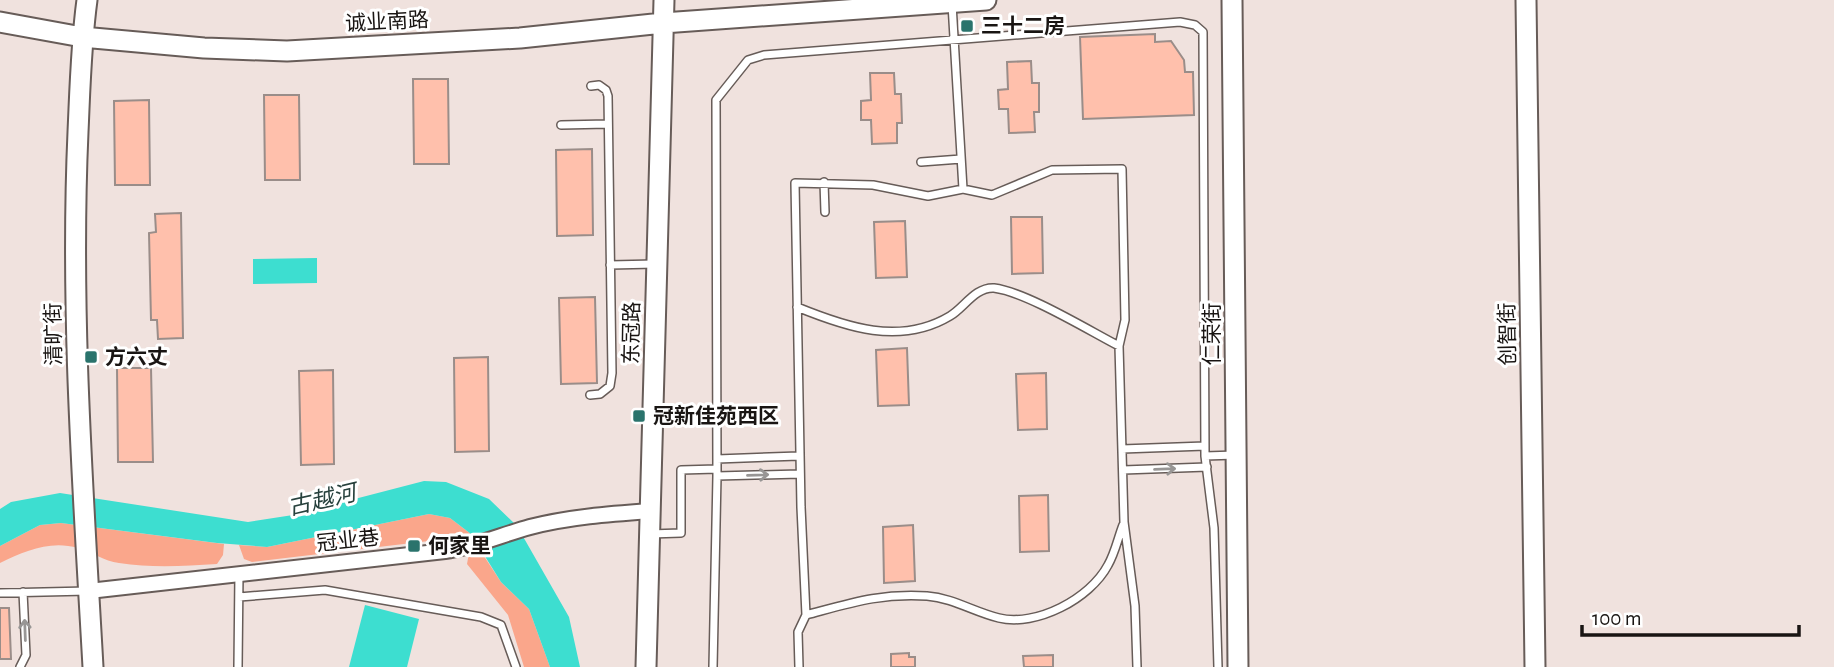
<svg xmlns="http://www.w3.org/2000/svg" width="1834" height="667" font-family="'Alegreya Sans','Noto Sans SC',sans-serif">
	<rect width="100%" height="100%" fill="#f0e2de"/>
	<path fill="#faa68b" d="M429,514l21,4 21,16 -42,7 -177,21 -8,-3 -5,-14 28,2z
		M61,523l163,21 -1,11 -6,9c-33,2 -65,4 -98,-1 -15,-2 -27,-11 -41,-15 -28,-8 -53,3 -78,15v-17l40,-21z
		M478,547l23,35 28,27 21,58h-26l-16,-52 -41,-51 2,-11z"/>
	<path fill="#3dded0" d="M317,258v25l-64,1v-25z
		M424,481l22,1 43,17 28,27 52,91 11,50h-30l-21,-58 -28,-27 -30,-48 -21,-16 -21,-4 -162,33 -50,-4 -156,-20 -21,2 -40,21v-37l11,-7 49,-9 188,29 45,-7z
		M365,605l54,14 -12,48h-58z"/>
	<path fill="#ffc0ac" stroke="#9a8d89" stroke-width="2" d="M1155,34v8l16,-1 13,19 1,12h8l1,43 -111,4 -3,-82z
		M1031,61l1,22h7v29h-5l1,20 -26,1 -1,-24h-9l-1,-19 10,-1 -1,-27z
		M870,73h24l1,21h6l1,29h-5v20l-25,1 -1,-24h-10v-19l10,-1z
		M413,79h35l1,85h-35z
		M264,95h35l1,85h-35z
		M149,100l1,85h-35l-1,-84z
		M592,149l1,86 -36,1 -1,-86z
		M181,213l2,125 -25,1 -1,-19h-6l-2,-87 7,-1 -1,-18z
		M1011,217h31l1,56 -31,1z
		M905,221l2,56 -31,1 -2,-56z
		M595,297l2,86 -36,1 -2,-86z
		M907,348l2,57 -31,1 -2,-56z
		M488,357l1,94 -34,1 -1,-94z
		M117,368h34l2,94h-35z
		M333,370l1,94 -33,1 -2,-94z
		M1046,373l1,56 -29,1 -2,-56z
		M1048,495l1,56 -29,1 -1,-56z
		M913,525l2,56 -31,2 -1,-56z
		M0,608h9l2,51h-11z
		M909,653v4h6v10h-24v-13z
		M1053,655v12h-29l-1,-11z"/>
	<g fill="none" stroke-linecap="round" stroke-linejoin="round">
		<defs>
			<path id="lane" d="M952,4l11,185
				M561,125l47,-1
				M921,162l40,-3
				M824,182l1,30
				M610,265l45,-1
				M797,307c49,20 103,39 153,9 14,-8 25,-29 44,-28 32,4 94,42 125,58
				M590,395l10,-1 10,-8 2,-13 -4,-277 -2,-6 -7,-5 -8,1
				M1122,449l83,-3
				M1205,456l31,-1
				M717,459l82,-3
				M1123,470l84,-3
				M717,476l83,-2
				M650,534l31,-1v-63l36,-1
				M0,593l88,-2
				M239,597l86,-7 156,27 20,8 15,42
				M806,615c45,-12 74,-22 121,-19 26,2 47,16 72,22 37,9 91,-19 109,-53 7,-12 10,-27 15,-40
				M20,667l6,-12 -3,-63
				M238,667l1,-94
				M713,667l4,-191 -1,-376 32,-40 16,-5 416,-33 15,3 8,7 2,424 9,72 4,139
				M799,667l-1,-35 8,-17 -5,-108 -6,-324 78,2 55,11 35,-7 29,6 60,-25 70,-1 3,151 -6,26 5,176 11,84 2,61"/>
			<path id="street" d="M89,591l356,-40c29,-4 56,-16 85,-24 39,-10 79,-13 120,-16"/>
			<path id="secondary" d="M87,0c-6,44 -7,88 -9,132 -8,179 5,357 15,535
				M1232,0l6,667
				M1526,0l9,667
				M0,22l82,15 122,11 83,3 233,-13 143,-15 323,-23
				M646,667l18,-667"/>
		</defs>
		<use href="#lane" stroke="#675c58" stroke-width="10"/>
		<use href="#street" stroke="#675c58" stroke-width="18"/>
		<use href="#secondary" stroke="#675c58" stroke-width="23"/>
		<use href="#lane" stroke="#fff" stroke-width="7"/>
		<use href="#street" stroke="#fff" stroke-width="14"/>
		<use href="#secondary" stroke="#fff" stroke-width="19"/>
	</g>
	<defs><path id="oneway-shaft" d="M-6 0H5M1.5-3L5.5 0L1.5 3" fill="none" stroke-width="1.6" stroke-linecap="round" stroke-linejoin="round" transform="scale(1.75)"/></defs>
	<g stroke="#989695">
		<use href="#oneway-shaft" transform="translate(1165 469) rotate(-2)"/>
		<use href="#oneway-shaft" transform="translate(758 475) rotate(-2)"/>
		<use href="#oneway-shaft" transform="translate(25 630) rotate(-92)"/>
	</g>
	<g fill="#2a736c" stroke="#fff" stroke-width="2.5">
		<rect x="960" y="19" width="14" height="14" rx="3.5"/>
		<rect x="84" y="350" width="14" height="14" rx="3.5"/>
		<rect x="632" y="409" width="14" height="14" rx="3.5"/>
		<rect x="407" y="539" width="14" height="14" rx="3.5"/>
	</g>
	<g text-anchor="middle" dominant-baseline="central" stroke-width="6" stroke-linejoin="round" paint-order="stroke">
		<g font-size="21" fill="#191513" stroke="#fff">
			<text transform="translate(387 22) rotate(-3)">诚业南路</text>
			<text transform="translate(632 333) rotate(-89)">东冠路</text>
			<text transform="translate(54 334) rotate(-91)">清旷街</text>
			<text transform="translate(1212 334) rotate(-90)">仁荣街</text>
			<text transform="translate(1508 334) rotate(-91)">创智街</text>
			<text transform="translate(348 541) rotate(-6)">冠业巷</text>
		</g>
		<g font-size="21" font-weight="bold" fill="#191513" stroke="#fff" text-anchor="start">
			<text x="981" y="26">三十二房</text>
			<text x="105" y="357">方六丈</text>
			<text x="653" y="416">冠新佳苑西区</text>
			<text x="428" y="546">何家里</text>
		</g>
		<g font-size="23" font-style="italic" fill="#27413d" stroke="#fff">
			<text transform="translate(322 501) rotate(-13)">古越河</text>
		</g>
	</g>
	<path d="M1582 625v10h217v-10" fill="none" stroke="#191513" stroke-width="3.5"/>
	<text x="1592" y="625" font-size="21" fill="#191513" stroke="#ffffff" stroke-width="5" paint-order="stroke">100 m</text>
</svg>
